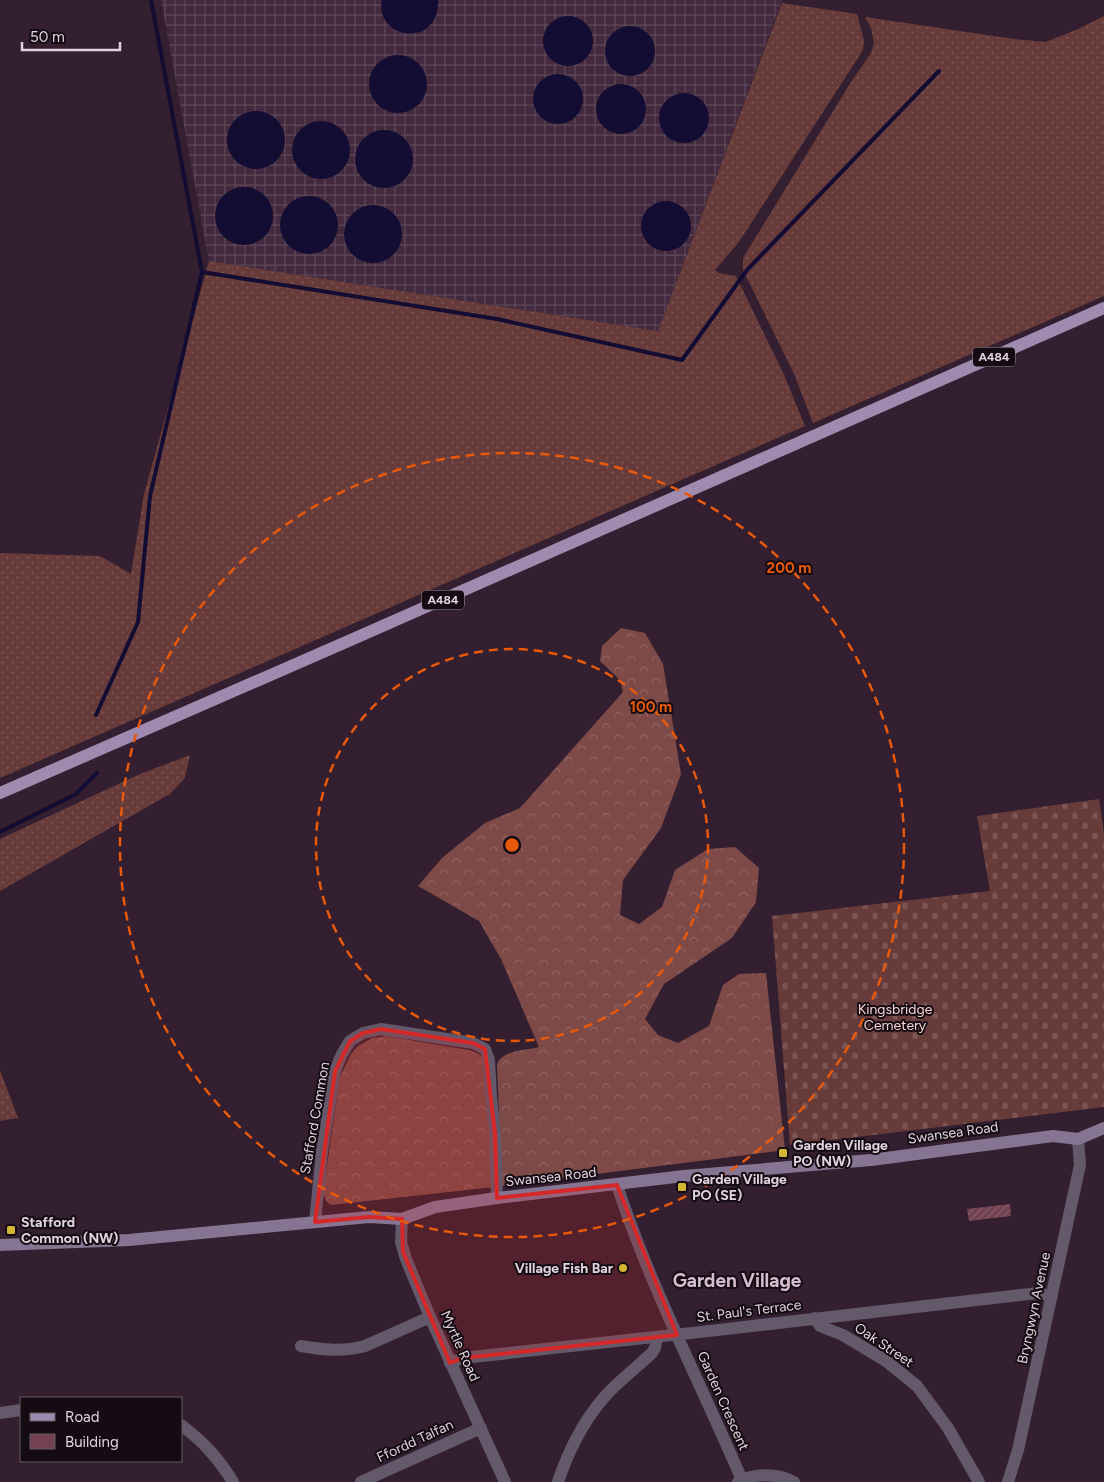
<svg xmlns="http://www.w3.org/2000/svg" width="1104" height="1482" font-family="Figtree,sans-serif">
	<defs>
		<pattern id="industrial-grid" width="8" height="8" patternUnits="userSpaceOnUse" patternTransform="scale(1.25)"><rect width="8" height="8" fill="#432a3e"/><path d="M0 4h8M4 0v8" fill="none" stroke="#5e4859"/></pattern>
		<pattern id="grass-dots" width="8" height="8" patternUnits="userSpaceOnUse" patternTransform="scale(1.25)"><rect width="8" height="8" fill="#673b39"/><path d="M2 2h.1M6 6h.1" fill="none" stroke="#7c5655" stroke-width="1.8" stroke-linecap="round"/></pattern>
		<pattern id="forest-crowns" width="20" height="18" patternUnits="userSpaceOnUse" patternTransform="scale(1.25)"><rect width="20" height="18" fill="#7e4a48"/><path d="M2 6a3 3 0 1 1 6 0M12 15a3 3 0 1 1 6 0" fill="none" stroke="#906362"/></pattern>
		<pattern id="cemetery-stones" width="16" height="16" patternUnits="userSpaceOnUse" patternTransform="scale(1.25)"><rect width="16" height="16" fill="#673b39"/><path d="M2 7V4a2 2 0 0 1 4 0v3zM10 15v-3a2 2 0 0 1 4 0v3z" fill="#7c5655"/></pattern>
		<pattern id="building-hatch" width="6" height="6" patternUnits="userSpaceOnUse" patternTransform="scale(1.25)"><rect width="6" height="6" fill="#724152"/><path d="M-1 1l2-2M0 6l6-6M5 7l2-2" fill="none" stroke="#865c6a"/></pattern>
	</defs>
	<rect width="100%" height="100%" fill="#331f2f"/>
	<path fill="url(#industrial-grid)" d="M161,0h621l-124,331 -449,-70z"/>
	<path fill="url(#grass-dots)" d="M782,3l75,11 7,26 -1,10 -124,192 -24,28 4,3 17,3 49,101 20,49 -805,352v-225l100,3 31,18 13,-80 65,-233 449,70z
		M1104,16v280l-291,127 -19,-49 -51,-104v-12l108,-176 20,-29 3,-10 -3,-15 -6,-11 149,22 32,3 32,-13z
		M190,755l-5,23 -15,16 -170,97v-52l140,-65z
		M0,1070l18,48 -18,3z"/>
	<path fill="url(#forest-crowns)" d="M621,628l24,5 18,31 18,110 -20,54 -38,52 -3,35 19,9 23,-17 13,-37 33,-21 27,-2 24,21 -3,34 -24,36 -68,46 -19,35 13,16 20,8 31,-17 14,-41 16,-11 27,-1 19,177 -283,36 -5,-122c7,-15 28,-13 42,-17l-38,-88 -22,-38 -61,-35 24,-28 43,-35 35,-15 103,-116 -3,-12 -20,-19 2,-15z
		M386,1036l83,14 10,4 7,8 8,125 -163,18 -5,-4 -3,-8 17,-116 11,-23 7,-8 14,-8z"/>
	<path fill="url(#cemetery-stones)" d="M1099,799l5,35v273l-314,38 -18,-229 218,-25 -13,-75z"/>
	<path fill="#140d33" d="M382,0h56c2,49 -64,40 -56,0z
		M543 41a25 25 0 1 1 50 0a25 25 0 1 1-50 0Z
		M605 51a25 25 0 1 1 50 0a25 25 0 1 1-50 0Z
		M369 84a29 29 0 1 1 58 0a29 29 0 1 1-58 0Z
		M533 99a25 25 0 1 1 50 0a25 25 0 1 1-50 0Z
		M596 109a25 25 0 1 1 50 0a25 25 0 1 1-50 0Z
		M659 118a25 25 0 1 1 50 0a25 25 0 1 1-50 0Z
		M227 140a29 29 0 1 1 58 0a29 29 0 1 1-58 0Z
		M292 150a29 29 0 1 1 58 0a29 29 0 1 1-58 0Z
		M355 159a29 29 0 1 1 58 0a29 29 0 1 1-58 0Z
		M215 216a29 29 0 1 1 58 0a29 29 0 1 1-58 0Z
		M280 225a29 29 0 1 1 58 0a29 29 0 1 1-58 0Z
		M641 226a25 25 0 1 1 50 0a25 25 0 1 1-50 0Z
		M344 234a29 29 0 1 1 58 0a29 29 0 1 1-58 0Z"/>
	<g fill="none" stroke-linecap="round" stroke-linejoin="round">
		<path stroke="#140d33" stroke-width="4" d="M202,272l295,47 185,41 65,-90 192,-199
			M96,715l42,-93 12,-126 52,-224 -51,-272
			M0,832l76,-38 21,-21"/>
	</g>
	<path fill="url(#building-hatch)" d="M1010,1204l1,12 -42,5 -2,-12z"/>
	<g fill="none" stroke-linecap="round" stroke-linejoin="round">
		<path stroke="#63596b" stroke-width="12" d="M617,1185c33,101 83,197 125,295
			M402,1219l-1,23 5,17 24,58 75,165
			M315,1222l7,-70 13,-81 7,-17 8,-13 13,-8 18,-4 92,14 12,6 4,11 2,36 4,37 2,65
			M815,1318l5,8 23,9 43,26 31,25 31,42 31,54
			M301,1346c22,4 42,6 64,0l65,-29
			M450,1363l13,-5c192,-20 383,-43 575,-65l14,3
			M0,1413l21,-3
			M181,1425c23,17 37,33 52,57
			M361,1482l120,-54
			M558,1482c11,-33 29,-68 54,-93 13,-13 27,-24 40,-36l3,-5 2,-10
			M738,1482c17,-9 39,-9 56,0
			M1008,1482l10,-32 62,-285 -2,-26"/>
		<path stroke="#857492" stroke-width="12" d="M0,1245l129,-5 240,-23 33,2 33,-12 62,-9 187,-22 187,-16 182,-24 25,3 26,-11"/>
		<path stroke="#9f8ab0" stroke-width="12" d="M0,793l353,-154 751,-331"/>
	</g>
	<path fill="#d62828" fill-opacity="0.2" stroke="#d62828" stroke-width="4" stroke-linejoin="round" d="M381,1029l92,14 12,6 10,84 2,65 120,-13 60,150 -214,23 -13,5 -47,-111 -1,-33 -33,-2 -54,5 20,-151 15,-30 13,-8z"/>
	<g fill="none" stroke="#e8590c" stroke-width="2.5" stroke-dasharray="9 6">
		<circle cx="512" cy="845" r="196"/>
		<circle cx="512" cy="845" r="392"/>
	</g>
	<g fill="#d5b534" stroke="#150c13" stroke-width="2">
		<rect x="778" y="1148" width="10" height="10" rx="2.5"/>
		<rect x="677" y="1182" width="10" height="10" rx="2.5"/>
		<rect x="6" y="1225" width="10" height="10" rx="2.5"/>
		<circle cx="623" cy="1268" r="5"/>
	</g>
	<g text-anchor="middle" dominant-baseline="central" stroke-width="4" stroke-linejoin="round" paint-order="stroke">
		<g fill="#150c13" stroke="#a397a0" stroke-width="1">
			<rect x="973" y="347.5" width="42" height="19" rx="4"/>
			<rect x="422" y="590.5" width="42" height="19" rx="4"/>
		</g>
		<g font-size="12" font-weight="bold" fill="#e0d3dd">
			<text x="994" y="357">A484</text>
			<text x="443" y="600">A484</text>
		</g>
		<g font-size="14" fill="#f6d2d0" stroke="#150c13">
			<text x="895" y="1009">Kingsbridge<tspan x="895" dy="16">Cemetery</tspan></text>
		</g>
		<g font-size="14" fill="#e0d3dd" stroke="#150c13">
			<text transform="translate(315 1118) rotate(-80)">Stafford Common</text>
			<text transform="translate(953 1133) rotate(-8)">Swansea Road</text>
			<text transform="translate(551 1177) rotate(-6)">Swansea Road</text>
			<text transform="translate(1034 1308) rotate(-78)">Bryngwyn Avenue</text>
			<text transform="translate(749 1311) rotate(-7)">St. Paul's Terrace</text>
			<text transform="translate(884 1345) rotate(34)">Oak Street</text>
			<text transform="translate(460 1346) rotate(66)">Myrtle Road</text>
			<text transform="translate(723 1401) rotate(66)">Garden Crescent</text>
			<text transform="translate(415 1441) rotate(-25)">Ffordd Talfan</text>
		</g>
		<g font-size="14" font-weight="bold" fill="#e0d3dd" stroke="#150c13" text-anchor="start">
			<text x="793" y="1145">Garden Village<tspan x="793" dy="16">PO (NW)</tspan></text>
			<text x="692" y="1179">Garden Village<tspan x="692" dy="16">PO (SE)</tspan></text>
			<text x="21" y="1222">Stafford<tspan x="21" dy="16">Common (NW)</tspan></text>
			<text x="613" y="1268" text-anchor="end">Village Fish Bar</text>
		</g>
		<g font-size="19" font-weight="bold" fill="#d5bbcf" stroke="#150c13">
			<text x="737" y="1280">Garden Village</text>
		</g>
	</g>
	<circle cx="512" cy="845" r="8" fill="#e8590c" stroke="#150c13" stroke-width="2.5"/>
	<g font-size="15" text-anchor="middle" font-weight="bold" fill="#e8590c" stroke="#150c13" stroke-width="4" stroke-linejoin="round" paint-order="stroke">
		<text x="789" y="573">200 m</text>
		<text x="651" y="712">100 m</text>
	</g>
	<rect x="20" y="1397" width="162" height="65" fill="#150c13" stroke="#665c64"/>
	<rect x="30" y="1413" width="25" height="8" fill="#9f8ab0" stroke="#665c64"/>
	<text x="65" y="1422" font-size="15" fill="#e0d3dd">Road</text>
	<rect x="30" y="1434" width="25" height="15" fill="#724152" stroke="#665c64"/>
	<text x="65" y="1447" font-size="15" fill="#e0d3dd">Building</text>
	<path d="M22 42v8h98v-8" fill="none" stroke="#e0d3dd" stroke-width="2.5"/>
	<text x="30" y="42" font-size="15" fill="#e0d3dd" stroke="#150c13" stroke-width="4" paint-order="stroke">50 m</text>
</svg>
